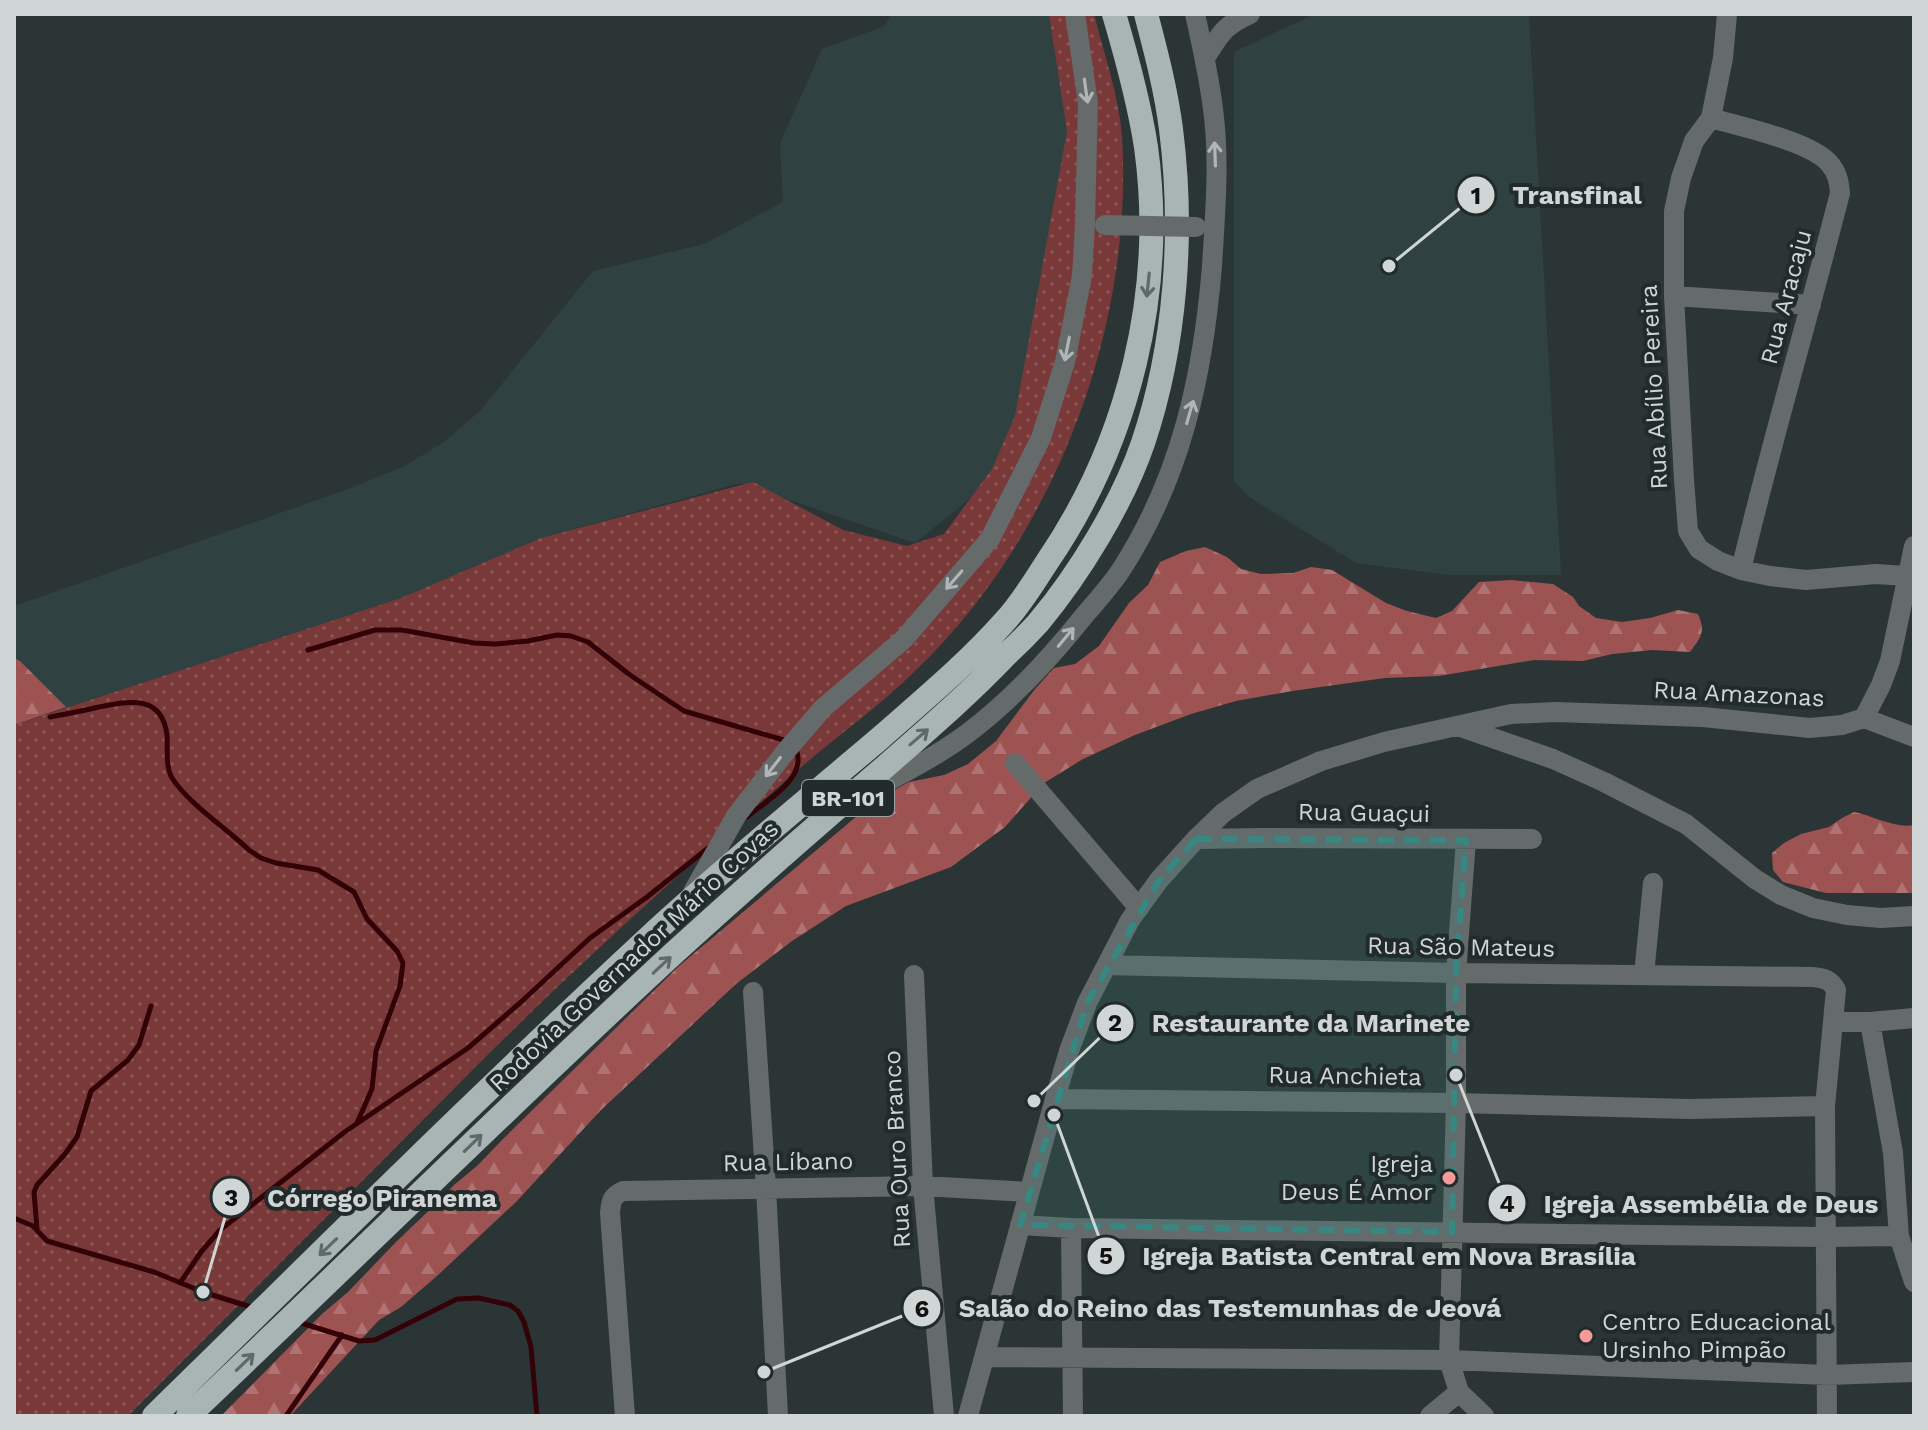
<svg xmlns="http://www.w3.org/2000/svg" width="1928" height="1430" font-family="'Work Sans',sans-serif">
	<defs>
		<pattern id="grass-dots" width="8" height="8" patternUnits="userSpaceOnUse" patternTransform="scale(2)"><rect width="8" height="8" fill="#7a3939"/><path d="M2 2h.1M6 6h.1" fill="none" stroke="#8c5555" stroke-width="1.8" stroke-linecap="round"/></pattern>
		<pattern id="forest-firs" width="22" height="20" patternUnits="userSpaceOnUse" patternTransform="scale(2)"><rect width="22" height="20" fill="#9d5352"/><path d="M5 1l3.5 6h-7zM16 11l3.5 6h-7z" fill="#ae7372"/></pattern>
	</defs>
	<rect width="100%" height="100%" fill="#2c3535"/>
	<path fill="#2f4141" d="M891,14h169l18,219 -69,234 -94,76 -175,-60 -199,55 -140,60 -376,123 -11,-38v-77l332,-116 57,-23 41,-25 36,-31 113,-140 111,-27 79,-42 -3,-59 42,-94 63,-23z
		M1315,14h214l32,561h-112l-93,-12 -107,-66 -15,-16v-429z"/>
	<path fill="url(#grass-dots)" d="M1049,14h45c10,40 25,82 28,123 12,191 -68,401 -206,533 -34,34 -74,62 -110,93 -76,65 -150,132 -223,200 -66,61 -129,126 -193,190 -87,88 -175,175 -262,263h-114v-691l387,-127 140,-60 212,-56 90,48 64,16 37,-12 48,-65 23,-53 52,-285z"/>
	<path fill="url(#forest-firs)" d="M1205,547l22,10 14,12 20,5 32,-1 18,-6 21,3 54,33 21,8 29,7 16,-7 27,-29 32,-2 42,4 20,13 6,9 17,12 26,4 28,-4 28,-8 20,4c8,18 3,23 -8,38l-38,-2 -40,4 -29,7 -49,-1 -95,16 -54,2 -93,13 -56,10 -45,13 -56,21 -52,24 -39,24 -39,44 -54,40 -105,39 -54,35 -56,43 -135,126 -85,92 -78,73 -37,32 -22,13 -89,96h-69l101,-102 26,-22 48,-50 45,-43 13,-14 24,-20 24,-25 177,-174 197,-166 33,-18 35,-7 24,-11 28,-23 39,-52 19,-21 21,-4 24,-18 30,-43 19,-18 12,-23 26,-11z
		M14,658l6,3 46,46 -52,18z
		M1854,812c20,4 42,17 60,13v68h-88l-43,-11 -10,-12 -1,-17 12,-10 17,-9 28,-7 13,-9z"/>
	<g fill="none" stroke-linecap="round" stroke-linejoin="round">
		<path stroke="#330206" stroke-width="5" d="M308,650l67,-20h27l72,13 21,1 33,-3 29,-6 14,1 17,6 42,33 54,36 103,30
			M50,717c16,-3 33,-6 49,-10 30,-6 63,-13 68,28 1,14 -2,31 5,43 16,25 55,51 77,72l12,8 15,5 42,7 36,22 13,27 30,32 6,12 -3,23 -24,65 -4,38 -15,34
			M747,817c20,-17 63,-40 48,-70
			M14,1218l19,8 14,15 107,31 49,20 51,16
			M37,1229l-3,-37 3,-7 28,-31 12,-17 14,-46 37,-31 11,-15 12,-39
			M180,1283l21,-31 19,-22 126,-99 122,-83 53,-46 69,-64 57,-41 61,-49
			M298,1322l61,19 16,-1 82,-41 22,-1 31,7 8,6 6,11 7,25 6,69
			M286,1416l56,-81"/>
		<path stroke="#656a6a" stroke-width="20" d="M1727,14l-4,44 -12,60 -17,23 -13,37 -7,33v85l10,184 4,51 11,18 19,12 23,9 29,6 36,4 70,-6 31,2
			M1205,58c15,-23 18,-32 45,-44
			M1711,118c30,9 98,23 118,45 8,9 10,18 11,30 -32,126 -69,250 -99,377
			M1674,296l137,9
			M1864,718l50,19
			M1458,726l95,33 51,23 82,42 69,55 26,16 32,13 34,7 34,3 33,-2
			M1015,763l124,145
			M864,794c35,-19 72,-37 104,-61 42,-32 78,-70 111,-111 14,-17 30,-34 42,-52 60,-93 82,-194 91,-304 3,-51 8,-106 1,-157 -4,-32 -11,-64 -18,-95
			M1196,839l67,-1 269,1
			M1466,840l-10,133v130l-7,257 10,32 25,24
			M693,892l43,-76 50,-65 37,-43 81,-69 86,-100 51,-101 24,-76 17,-86 3,-52 3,-121 -13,-89
			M1107,965l349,8 357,4c11,1 18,3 23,13l-11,116 2,310
			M914,975l9,211 21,230
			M1644,975l9,-92
			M753,992l13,196 12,228
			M1834,1022h36l23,131 6,83 15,46
			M1870,1022l44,-4
			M1055,1099l401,4 234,6 135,-3
			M1020,1225l51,3 755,9 73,-1
			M1071,1228l2,188
			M984,1357l465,3 379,15 86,-3
			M625,1416l-15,-203c1,-12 2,-17 13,-22l300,-5 106,6
			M968,1416l87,-317 14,-48 18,-48 43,-83 29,-40 37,-41 27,-26 34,-24 64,-28 63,-19 127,-28 44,-2 148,5 107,11 32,-3 22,-7 17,-33 9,-24 24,-115
			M1430,1416l29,-24"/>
		<path stroke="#a9b4b4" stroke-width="24" d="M154,1416c163,-159 324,-320 491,-475 75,-70 155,-135 234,-202 43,-38 88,-75 126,-118 16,-17 29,-39 42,-59 82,-120 119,-271 99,-415 -7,-46 -19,-89 -32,-133
			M188,1416c163,-154 322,-312 487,-464 69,-63 140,-125 211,-186 41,-36 82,-71 120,-111 11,-10 22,-21 32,-32 41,-49 84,-119 105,-180 33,-98 41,-211 28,-314 -5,-39 -15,-77 -25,-115"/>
		<path stroke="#656a6a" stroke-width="20" d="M1105,225l91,2"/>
	</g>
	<defs><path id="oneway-shaft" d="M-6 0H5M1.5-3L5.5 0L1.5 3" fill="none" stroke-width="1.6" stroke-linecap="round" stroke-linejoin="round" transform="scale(2)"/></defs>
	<g stroke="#b0b6b6">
		<use href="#oneway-shaft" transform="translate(1086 91) rotate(82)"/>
		<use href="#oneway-shaft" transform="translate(1215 154) rotate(-92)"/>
		<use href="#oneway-shaft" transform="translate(1067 349) rotate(101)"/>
		<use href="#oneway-shaft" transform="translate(1190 412) rotate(-74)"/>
		<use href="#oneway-shaft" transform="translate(954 580) rotate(131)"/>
		<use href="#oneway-shaft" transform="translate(1066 637) rotate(-50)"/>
		<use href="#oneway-shaft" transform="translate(773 767) rotate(128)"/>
	</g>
	<g stroke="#5f6969">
		<use href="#oneway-shaft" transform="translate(1148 285) rotate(96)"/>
		<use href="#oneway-shaft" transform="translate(919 737) rotate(-41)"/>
		<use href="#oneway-shaft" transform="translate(662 965) rotate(-43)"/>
		<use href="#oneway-shaft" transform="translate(473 1143) rotate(-44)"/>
		<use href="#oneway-shaft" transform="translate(328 1247) rotate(136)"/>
		<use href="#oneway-shaft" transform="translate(245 1362) rotate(-44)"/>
	</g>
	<path fill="#368983" fill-opacity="0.2" stroke="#368983" stroke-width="6" stroke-dasharray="16 10" stroke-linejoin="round" d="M1196,839l270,1 -10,133 -4,259 -432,-7 67,-222 72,-123z"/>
	<g fill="#f59b99" stroke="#222b2b" stroke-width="3">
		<circle cx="1449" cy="1178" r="8"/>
		<circle cx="1586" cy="1336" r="8"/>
	</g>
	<g text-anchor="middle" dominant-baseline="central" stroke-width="8" stroke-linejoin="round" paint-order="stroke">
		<rect fill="#222b2b" stroke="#9ca3a3" stroke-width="2" x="802" y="780" width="92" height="36" rx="6"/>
		<g font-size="22" font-weight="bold" fill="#d0d6d6">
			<text x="848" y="798">BR-101</text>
		</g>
		<g font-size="24" fill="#d0d6d6" stroke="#222b2b">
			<text transform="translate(1786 297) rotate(-75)">Rua Aracaju</text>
			<text transform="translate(1654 387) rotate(-93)">Rua Abílio Pereira</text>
			<text transform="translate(1739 694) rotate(3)">Rua Amazonas</text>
			<text transform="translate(1364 813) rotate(1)">Rua Guaçui</text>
			<text transform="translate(1461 947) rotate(1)">Rua São Mateus</text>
			<text transform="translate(634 956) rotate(-43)">Rodovia Governador Mário Covas</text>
			<text transform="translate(1345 1076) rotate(1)">Rua Anchieta</text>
			<text transform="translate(897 1149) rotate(-93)">Rua Ouro Branco</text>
			<text transform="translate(788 1162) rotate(-1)">Rua Líbano</text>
		</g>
		<g font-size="24" fill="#d0d6d6" stroke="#222b2b" text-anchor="end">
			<text x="1433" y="1164">Igreja<tspan x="1433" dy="28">Deus É Amor</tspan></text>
			<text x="1602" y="1322" text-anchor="start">Centro Educacional<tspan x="1602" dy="28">Ursinho Pimpão</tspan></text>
		</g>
	</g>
	<path fill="none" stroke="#d0d6d6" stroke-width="3" d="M1389 266L1476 195M1034 1101L1115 1023M203 1292L231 1197M1456 1075L1507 1203M1054 1115L1106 1256M764 1372L922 1308"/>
	<g fill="#d0d6d6" stroke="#222b2b" stroke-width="3">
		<circle cx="1389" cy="266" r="8"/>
		<circle cx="1034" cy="1101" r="8"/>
		<circle cx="203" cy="1292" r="8"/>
		<circle cx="1456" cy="1075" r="8"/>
		<circle cx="1054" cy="1115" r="8"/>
		<circle cx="764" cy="1372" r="8"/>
		<circle cx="1476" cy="195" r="20"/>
		<circle cx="1115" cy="1023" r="20"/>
		<circle cx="231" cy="1197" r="20"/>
		<circle cx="1507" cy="1203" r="20"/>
		<circle cx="1106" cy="1256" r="20"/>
		<circle cx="922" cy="1308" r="20"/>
	</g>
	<g font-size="24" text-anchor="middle" font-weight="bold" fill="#111">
		<text x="1476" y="204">1</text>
		<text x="1115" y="1031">2</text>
		<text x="231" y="1206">3</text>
		<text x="1507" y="1212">4</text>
		<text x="1106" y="1264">5</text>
		<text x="922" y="1317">6</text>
	</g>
	<g font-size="26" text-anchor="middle" font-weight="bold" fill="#d0d6d6" stroke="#222b2b" stroke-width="8" stroke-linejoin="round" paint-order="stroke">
		<text x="1577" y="204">Transfinal</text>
		<text x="1311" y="1032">Restaurante da Marinete</text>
		<text x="382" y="1207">Córrego Piranema</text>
		<text x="1711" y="1213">Igreja Assembélia de Deus</text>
		<text x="1389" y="1265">Igreja Batista Central em Nova Brasília</text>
		<text x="1230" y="1317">Salão do Reino das Testemunhas de Jeová</text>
	</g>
	<rect width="1928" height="1430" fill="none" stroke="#d0d6d6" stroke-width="32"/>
</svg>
